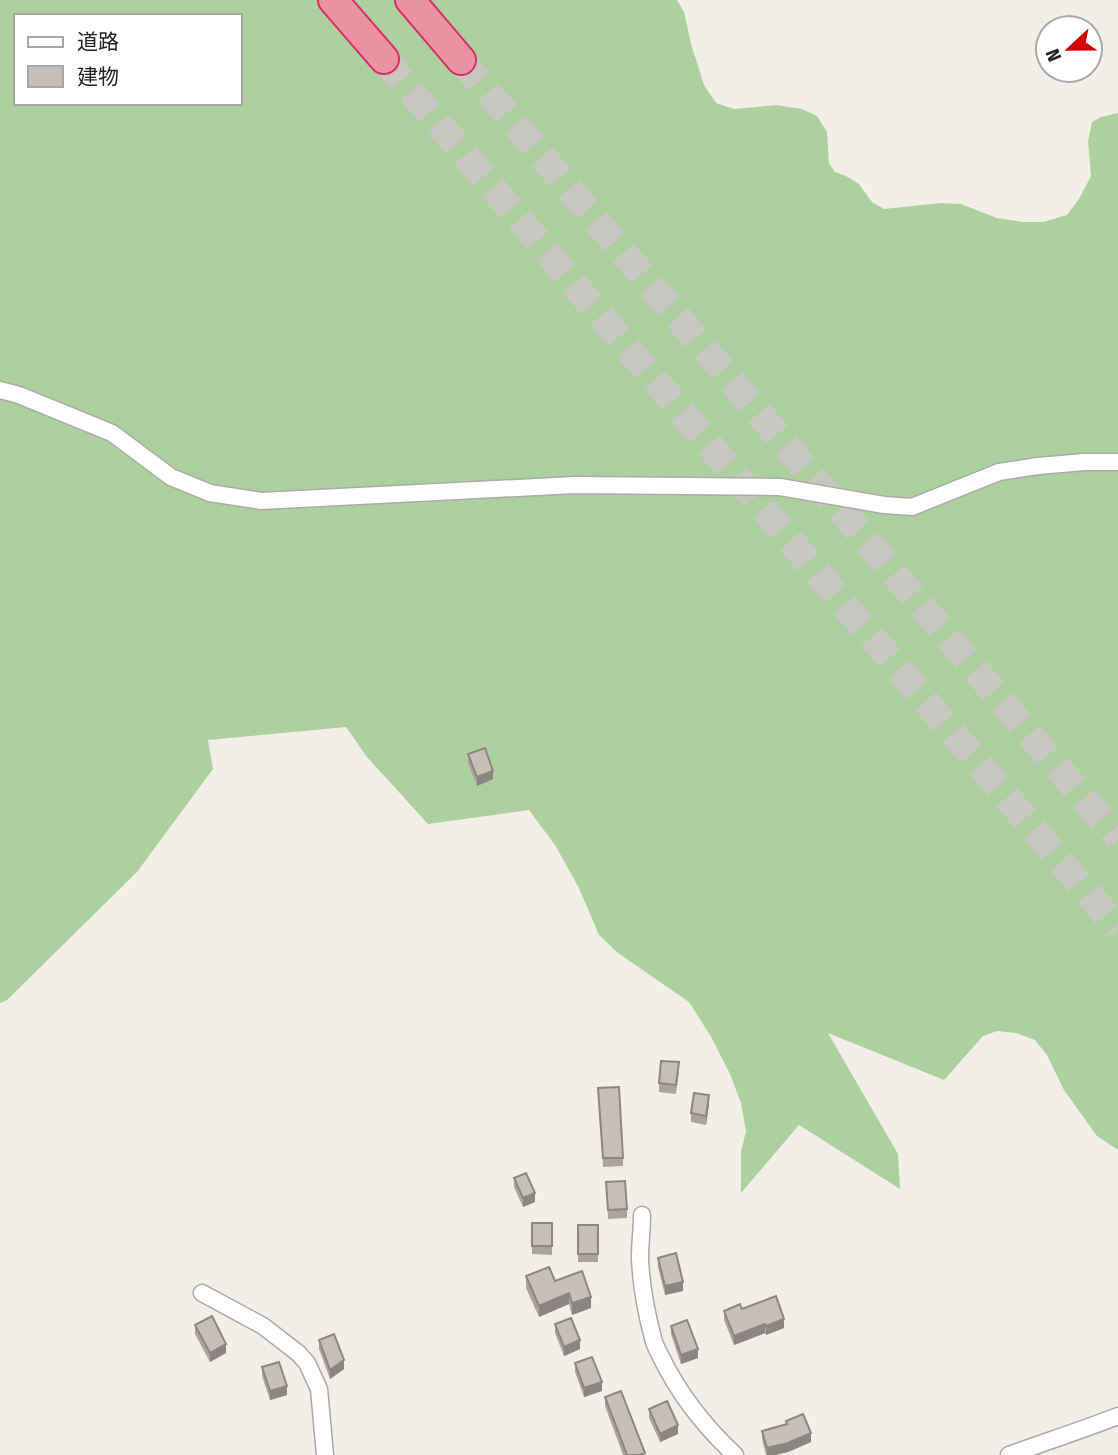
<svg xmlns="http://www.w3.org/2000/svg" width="1118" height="1455" font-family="'Fira Sans Condensed','Noto Sans JP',sans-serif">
	<rect width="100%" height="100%" fill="#f2efe9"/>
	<path fill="#add19e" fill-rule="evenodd" d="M0,0h677l7,12 7,32 13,41 12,18 18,6 42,-4 26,4 15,7 10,16 2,31 6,9 11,4 13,8 13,18 12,7 57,-6 20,1 36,14 25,4h21l24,-7 12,-16 12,-23 -3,-35 4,-19 9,-5 17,-4v1037l-21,-14 -33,-46 -17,-35 -12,-15 -19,-7 -19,-2 -14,5 -39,44 -116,-47 70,121 2,35 -101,-64 -58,68v-41l5,-21 -5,-28 -11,-29 -20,-39 -21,-33 -71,-49 -19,-18 -20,-47 -24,-43 -26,-35 -101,14 -61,-67 -21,-30 -138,13 5,29 -76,103 -130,128 -7,3zM16,16h224v87h-224z"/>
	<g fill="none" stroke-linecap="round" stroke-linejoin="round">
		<path stroke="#c8c6c1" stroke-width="28" stroke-dasharray="28 14" stroke-linecap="butt" d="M384,59l734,870
			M461,60l657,779"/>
		<defs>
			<path id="street" d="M0,390l19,5 93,38 59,44 39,16 51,8 314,-16 205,2 104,18 28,2 87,-35 39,-6 46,-4h34
				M642,1215c0,14 -2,29 -2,43 1,26 6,54 13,80 1,6 5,13 8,19 18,37 44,70 74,98
				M202,1293l61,33 35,27 9,10 12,26 6,66
				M1009,1455c36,-13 73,-25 109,-39"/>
			<path id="highway" d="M333,0l51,59
				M410,0l51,60"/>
		</defs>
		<use href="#street" stroke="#a9a9a9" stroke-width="19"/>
		<use href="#highway" stroke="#dc2a67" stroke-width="32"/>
		<use href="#street" stroke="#fff" stroke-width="16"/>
		<use href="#highway" stroke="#e892a2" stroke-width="28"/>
	</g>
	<path fill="#aba49e" d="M468,754l25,25 -16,7 -9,-23z
		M679,1071l-3,23 -17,-2v-9z
		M598,1088l25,70v8l-20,1z
		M709,1104l-3,21 -15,-3v-9z
		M514,1178l21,24 -12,5 -9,-20z
		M606,1182l21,27v9l-19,1z
		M532,1223h20v32l-20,-1z
		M578,1225h20v37h-20z
		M658,1258l25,33 -18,4 -7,-28z
		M526,1276l29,5 36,27 -19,7 -3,-11 -30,13 -13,-29z
		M742,1309l42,19 -18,7 -1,-2 -31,12 -10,-25v-9z
		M555,1324l25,25 -16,7 -9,-23z
		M195,1325l31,28 -16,9 -15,-28z
		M671,1326l27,32 -17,6 -10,-30z
		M319,1340l25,29 -14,10 -11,-30z
		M575,1363l27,28 -18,6 -9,-25z
		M262,1367l25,28 -17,5 -8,-24z
		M605,1397l40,58h-22l-18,-49z
		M649,1409l29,25 -18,8 -11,-24z
		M786,1421l25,21 -23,10 -13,3h-9l-4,-16v-8l24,-7z"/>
	<path fill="#8b8681" d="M493,771v8l-16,7v-9z
		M709,1095v9l-3,21v-9z
		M535,1193v9l-12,5v-9z
		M683,1282v9l-18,4v-9z
		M569,1293v11l-30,13v-11z
		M591,1297v11l-19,7v-12z
		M784,1319v9l-18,7v-9z
		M765,1324v9l-31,12v-9z
		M580,1340v9l-16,7v-9z
		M226,1344v9l-16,9v-9z
		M698,1349v9l-17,6v-9z
		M344,1360v9l-14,10v-9z
		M602,1382v9l-18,6v-9z
		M287,1386v9l-17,5v-9z
		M678,1425v9l-18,8v-8z
		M811,1433v9l-23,10 -13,3h-8v-7z"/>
	<path fill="#c7bfb8" stroke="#8b8681" stroke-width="2" d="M485,748l8,23 -16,6 -9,-23z
		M661,1061l18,1 -3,23 -17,-2z
		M619,1087l4,71h-20l-5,-70z
		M694,1093l15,2 -3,21 -15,-3z
		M526,1173l9,20 -12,5 -9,-20z
		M625,1181l2,28 -19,1 -2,-28z
		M532,1223h20v23h-20z
		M578,1225h20v29h-20z
		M676,1253l7,29 -18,4 -7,-28z
		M549,1267l6,14 27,-10 9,26 -19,6 -3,-10 -30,13 -13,-30z
		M776,1296l8,23 -18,7 -1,-2 -31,12 -10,-25 16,-7 2,5z
		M212,1316l14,28 -16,9 -15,-28z
		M571,1318l9,22 -16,7 -9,-23z
		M687,1320l11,29 -17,6 -10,-29z
		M334,1334l10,26 -14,10 -11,-30z
		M592,1357l10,25 -18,6 -9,-25z
		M279,1362l8,24 -17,5 -8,-24z
		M621,1391l24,62 -5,2h-13l-22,-58z
		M667,1401l11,24 -18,9 -11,-25z
		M803,1414l8,19 -23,10 -21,5 -5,-17 25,-7 -1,-3z"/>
	<rect x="14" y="14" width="228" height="91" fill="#ffffff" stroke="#a7a7a7" stroke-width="2"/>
	<rect x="28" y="37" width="35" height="10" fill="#ffffff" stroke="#a7a7a7" stroke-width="2"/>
	<text x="77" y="49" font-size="21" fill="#222222">道路</text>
	<rect x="28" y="66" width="35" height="21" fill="#c7bfb8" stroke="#a7a7a7" stroke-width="2"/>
	<text x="77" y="84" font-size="21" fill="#222222">建物</text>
	<g transform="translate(1069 49) rotate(248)"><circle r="33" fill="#ffffff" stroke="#a7a7a7" stroke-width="2"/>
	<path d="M0-5L12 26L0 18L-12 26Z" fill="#d40000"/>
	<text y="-10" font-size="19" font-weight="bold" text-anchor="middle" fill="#222222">N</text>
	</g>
</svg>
